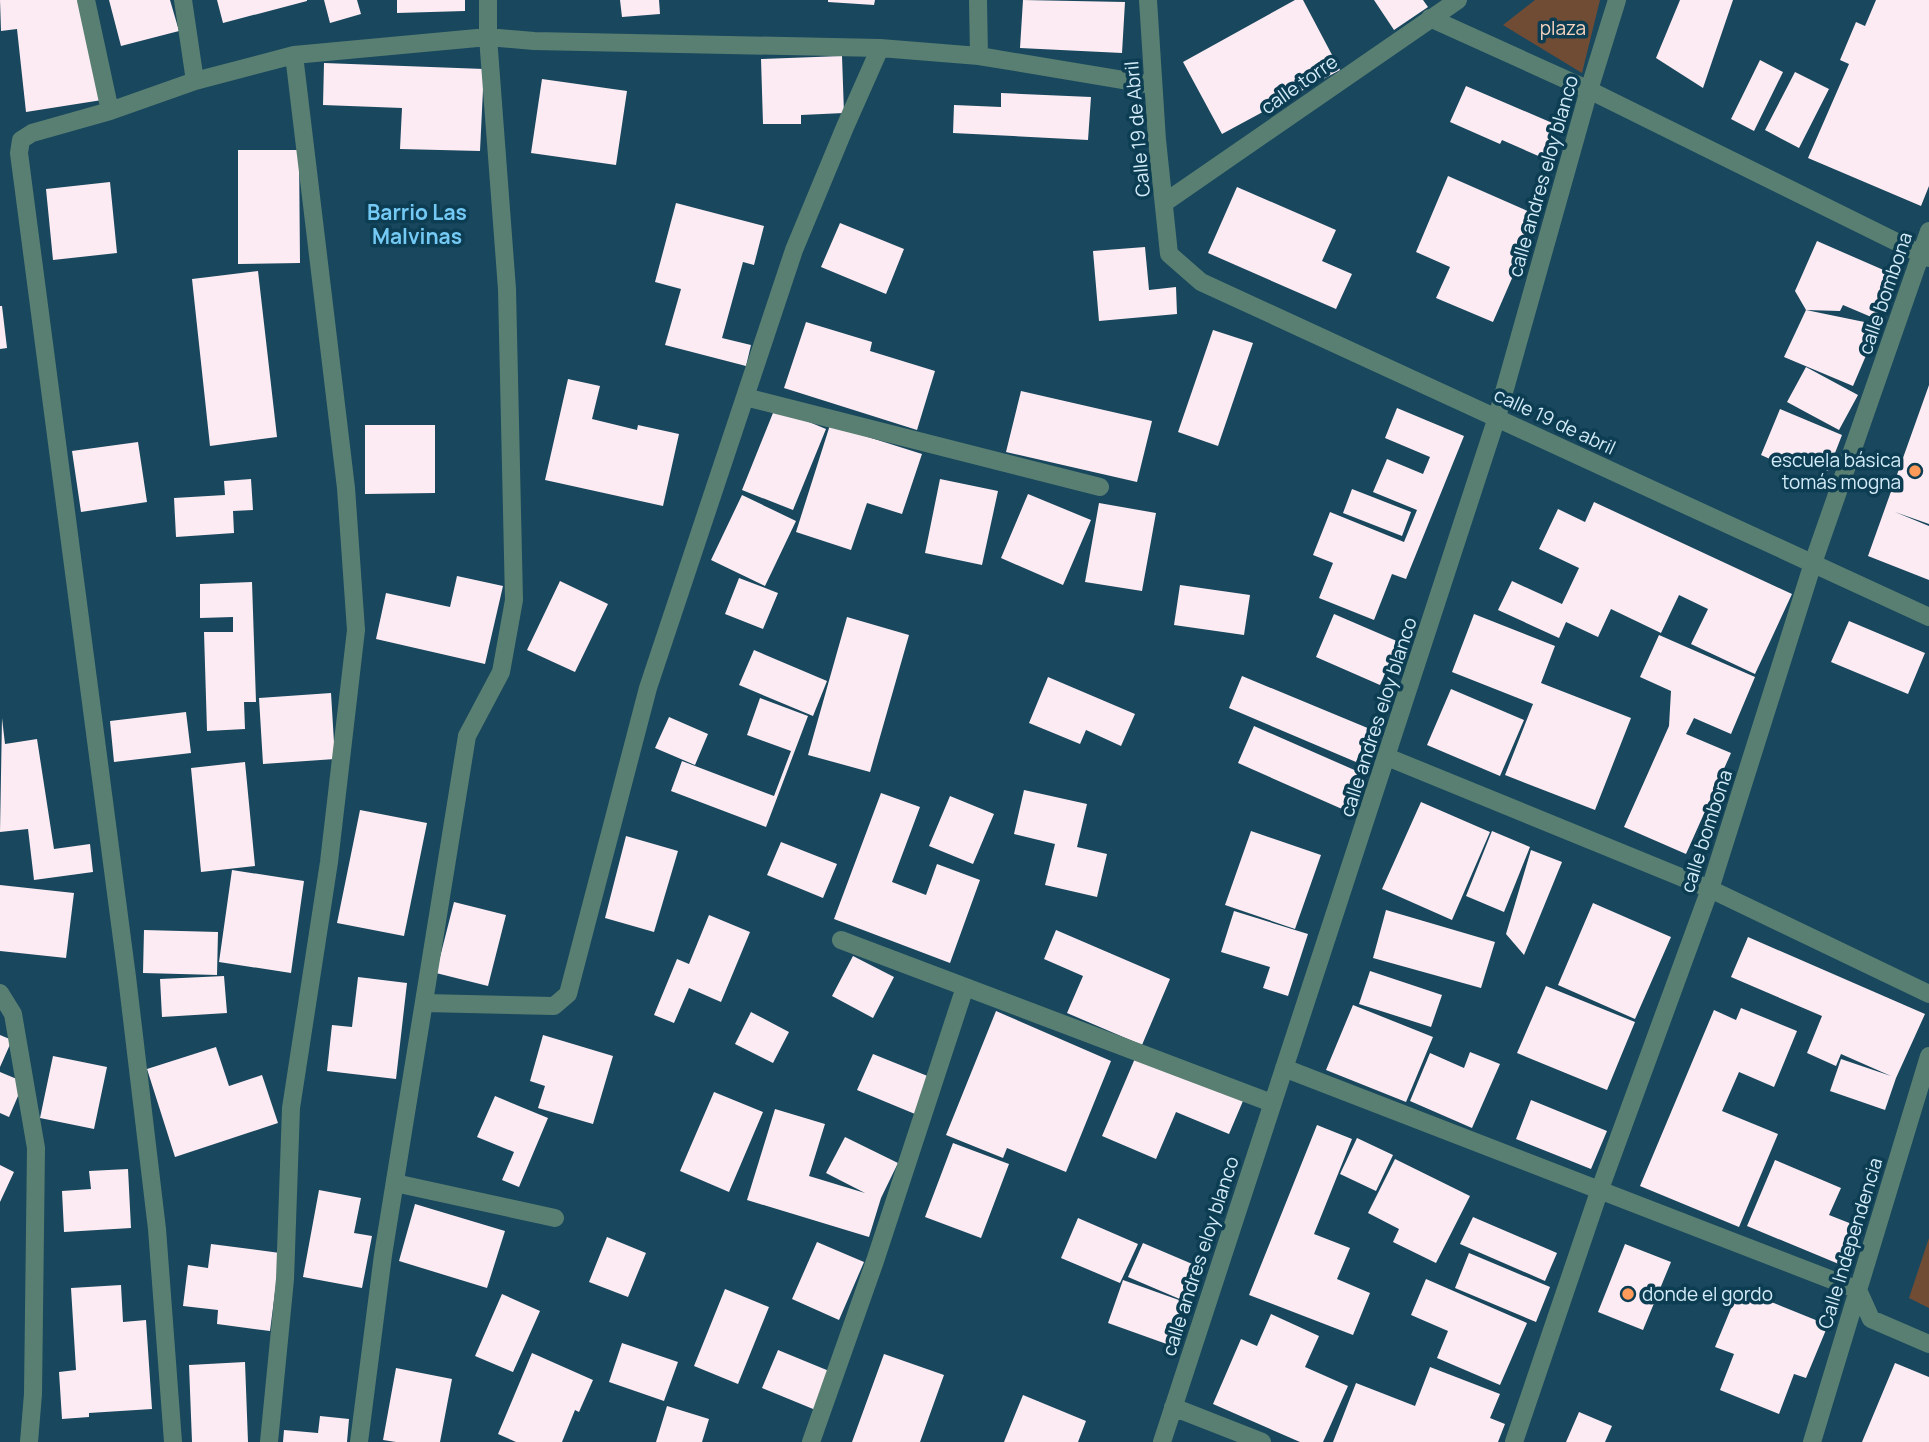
<svg xmlns="http://www.w3.org/2000/svg" width="1929" height="1442" font-family="Manrope,sans-serif">
	<rect width="100%" height="100%" fill="#19475d"/>
	<path fill="#714c35" d="M1535,0h65l-18,73 -79,-48z
		M1929,1238v70l-20,-10z"/>
	<path fill="#fcebf2" d="M0,0h81l21,100 -76,12 -9,-83 -16,2z
		M109,0h61l9,31 -58,15z
		M217,0h90v1l-84,22z
		M324,0h33l4,14 -31,9z
		M397,0h68v11l-68,2z
		M620,0h39l1,14 -38,3z
		M828,0h47l-1,5 -46,-3z
		M1023,0l102,2 -3,51 -102,-5z
		M1295,0h8l37,70 -118,64 -39,-72z
		M1374,0h49l5,7 -34,23z
		M1680,0h53l-30,88 -47,-30z
		M1876,0h53v186l-8,20 -113,-48 41,-94 -9,-4 16,-38 9,4z
		M842,56l2,57 -43,2v9h-38l-2,-65z
		M1760,60l23,12 -29,59 -23,-12z
		M324,63l160,6 -4,82 -80,-2 2,-41 -79,-3z
		M1795,72l34,17 -30,59 -34,-18z
		M542,79l85,12 -11,74 -85,-12z
		M1466,86l91,39 -14,33 -41,-18 -2,4 -50,-22z
		M1001,93l90,4 -3,43 -135,-7 1,-28 47,2z
		M238,150h61l1,113 -62,1z
		M1448,176l91,40 -46,106 -57,-24 14,-31 -34,-15z
		M110,182l7,71 -64,7 -7,-71z
		M1237,187l99,43 -14,31 30,13 -16,35 -128,-56z
		M676,203l88,23 -10,39 -11,-3 -21,76 29,7 -5,21 -81,-21 16,-56 -26,-7z
		M840,223l64,26 -18,45 -65,-27z
		M1817,241l78,34 -19,44 -33,-14 -3,6 -34,-1 73,15 -26,61 -69,-29 22,-47 -11,-19z
		M1145,247l4,43 27,-3 1,27 -78,7 -6,-70z
		M258,271l19,166 -67,9 -18,-167z
		M0,306h2l5,42 -7,1z
		M806,322l66,20 -2,9 65,20 -18,59 -133,-42z
		M1213,330l40,13 -35,103 -40,-14z
		M1806,367l52,28 -19,35 -52,-28z
		M568,379l32,7 -8,33 45,11 1,-5 41,9 -16,72 -118,-26z
		M1929,385v139l-34,-12 34,14v54l-61,-24z
		M1021,391l131,30 -15,61 -131,-30z
		M775,408l51,21 -33,81 -51,-20z
		M1397,408l67,28 -58,143 -14,-5 -18,46 -55,-22 14,-35 -20,-8 17,-43 74,30 13,-32 -44,-18 14,-33 36,15 7,-17 -45,-19z
		M1780,409l62,26 -14,36 -31,-13 -5,11 -31,-14z
		M365,425h70v68l-70,1z
		M830,425l92,29 -20,60 -35,-11 -16,47 -55,-18z
		M138,442l9,60 -66,10 -9,-61z
		M251,479l2,31 -20,1 1,22 -58,4 -2,-39 51,-3 -1,-14z
		M940,479l58,12 -16,74 -57,-12z
		M1352,489l59,23 -9,24 -59,-23z
		M1028,494l63,26 -28,65 -62,-27z
		M742,495l54,26 -31,65 -54,-26z
		M1594,502l198,92 -37,80 -64,-30 17,-35 -29,-14 -18,38 -50,-24 -13,28 -32,-15 -7,16 -61,-28 14,-29 50,23 17,-36 -40,-19 19,-40 27,13z
		M1099,503l57,10 -14,78 -57,-9z
		M457,576l46,10 -18,78 -109,-25 10,-46 64,14z
		M739,578l39,15 -15,36 -38,-15z
		M560,581l48,23 -33,68 -48,-22z
		M252,582l4,120h-12l1,27 -38,2 -3,-99h29v-15l-33,1v-34z
		M1180,585l70,10 -6,40 -70,-10z
		M1334,614l65,28 -19,43 -64,-28z
		M1474,614l81,32 -14,37 90,35 -36,92 -90,-35 28,-71 -81,-32z
		M847,617l62,18 -39,137 -62,-17z
		M1849,621l76,32 -17,41 -77,-32z
		M1659,635l96,42 -24,57 -37,-16 -8,16 45,19 -45,101 -62,-27 45,-101 2,-35 -31,-14z
		M754,650l73,31 -14,35 -74,-31z
		M1242,676l128,53 -14,33 -127,-54z
		M1048,677l87,37 -14,32 -35,-16 -6,14 -51,-21z
		M1451,689l73,31 -24,56 -73,-31z
		M331,693l4,66 -72,5 -4,-66z
		M760,698l48,18 -42,111 -95,-36 11,-30 92,35 17,-45 -44,-16z
		M186,712l5,41 -77,9 -4,-41z
		M669,717l39,17 -13,31 -40,-17z
		M2,718l3,26 32,-5 17,110 36,-5 3,28 -59,8 -6,-51 -28,3z
		M1254,726l105,46 -17,37 -104,-46z
		M245,762l10,104 -54,6 -10,-104z
		M1024,790l63,14 -10,43 30,7 -10,43 -52,-12 10,-41 -41,-10z
		M881,793l39,14 -28,75 34,13 11,-31 43,16 -30,83 -116,-44z
		M950,796l44,18 -21,50 -44,-18z
		M1421,802l69,30 -38,88 -70,-31z
		M360,810l67,13 -23,113 -67,-13z
		M1251,831l70,24 -26,74 -70,-24z
		M1492,831l38,16 -26,65 -38,-16z
		M626,836l52,15 -24,81 -49,-14z
		M781,842l56,22 -14,34 -56,-23z
		M1531,850l31,12 -38,93 -18,-21z
		M232,870l72,11 -13,92 -72,-11z
		M0,885l74,8 -8,65 -66,-7z
		M454,902l52,13 -18,71 -52,-13z
		M1593,903l78,34 -36,82 -77,-34z
		M1386,910l109,32 -14,46 -108,-30z
		M1234,911l74,23 -20,62 -25,-8 7,-21 -49,-15z
		M709,915l41,17 -29,70 -32,-14 -15,35 -20,-8 23,-56 12,5z
		M144,930l74,2 -1,43 -74,-2z
		M1056,930l114,49 -28,66 -75,-32 16,-37 -39,-17z
		M1748,937l177,77 -29,64 -11,32 -55,-19 11,-32 50,17 -50,-22 -5,12 -29,-13 15,-37 -91,-39z
		M853,956l41,21 -21,41 -41,-22z
		M1370,971l72,24 -11,32 -72,-23z
		M224,976l3,37 -65,4 -2,-38z
		M358,977l49,6 -11,96 -69,-8 5,-46 20,2z
		M1546,986l89,36 -28,68 -90,-37z
		M1353,1005l80,32 -27,65 -80,-32z
		M1741,1008l56,23 -23,56 -35,-15 -17,39 56,23 -39,93 -99,-41 74,-176 22,10z
		M996,1011l115,50 -45,111 -59,-24 -4,10 -57,-23z
		M751,1012l38,20 -16,31 -38,-19z
		M0,1035l12,5 -12,27z
		M543,1035l70,21 -20,68 -55,-16 7,-22 -15,-5z
		M216,1047l13,39 33,-11 16,48 -103,34 -28,-88z
		M1470,1052l30,12 -28,64 -62,-27 20,-48 34,15z
		M873,1054l57,23 -15,37 -58,-24z
		M53,1056l54,11 -13,62 -54,-11z
		M1136,1056l107,45 -14,33 -53,-22 -20,47 -54,-23z
		M0,1072l24,10 -15,35 -9,-4z
		M714,1092l49,20 -34,80 -49,-21z
		M495,1096l53,22 -29,69 -17,-7 12,-28 -37,-15z
		M1531,1100l76,31 -16,38 -75,-30z
		M775,1109l50,15 -16,52 56,17 -39,-20 19,-36 53,26 -17,35 -12,39 -122,-37z
		M1317,1125l35,14 -38,95 36,14 -13,31 33,14 -17,42 -104,-40z
		M1357,1138l36,17 -17,36 -36,-17z
		M953,1143l56,21 -28,74 -56,-21z
		M1395,1159l75,37 -34,67 -43,-21 6,-13 -31,-16z
		M1775,1160l66,28 -12,27 33,13 -16,39 -99,-41z
		M0,1165l14,7 -14,30z
		M128,1169l3,59 -67,4 -2,-41 29,-2 -2,-18z
		M319,1190l42,8 -7,35 18,3 -10,52 -59,-11z
		M415,1204l90,27 -18,57 -88,-27z
		M1473,1217l84,36 -12,28 -85,-37z
		M1078,1218l60,26 -18,39 -59,-25z
		M607,1237l39,16 -18,44 -39,-15z
		M817,1242l47,20 -25,58 -47,-21z
		M1143,1243l54,23 -15,34 -54,-23z
		M211,1244l69,9 -10,78 -53,-7 1,-14 -35,-4 5,-41 20,3z
		M1625,1244l46,18 -28,68 -45,-18z
		M1469,1253l81,34 -14,35 -81,-34z
		M1426,1279l101,44 -27,62 -63,-27 11,-27 -37,-16z
		M1123,1280l67,24 -15,43 -67,-24z
		M121,1285l2,37 23,-2 6,89 -63,4v4l-27,2 -3,-47 17,-2 -5,-82z
		M725,1289l44,18 -31,77 -44,-18z
		M1739,1289l89,36 -22,53 -12,-4 -15,40 -59,-24 14,-36 -19,-7z
		M502,1294l38,17 -27,61 -38,-16z
		M1271,1314l48,22 -14,31 43,19 -25,56h-23l-87,-38 28,-65 16,7z
		M622,1343l56,19 -14,39 -55,-19z
		M778,1350l56,23 -16,38 -56,-23z
		M532,1353l61,27 -14,32 -4,-2 -13,32h-46l-18,-8z
		M884,1354l60,21 -24,67h-68z
		M245,1362l3,80h-56l-3,-77z
		M1895,1363l34,14v65h-67z
		M1430,1367l70,27 -10,24 15,6 -7,18h-165l23,-59 59,23z
		M396,1368l56,11 -12,63h-44l-13,-2z
		M1023,1395l63,26 -8,21h-74z
		M667,1406l42,13 -7,23h-46z
		M1579,1412l33,14 -7,16h-39z
		M320,1416l29,3 -2,23h-64l1,-12 34,3z"/>
	<g fill="none" stroke-linecap="round" stroke-linejoin="round">
		<path stroke="#597f72" stroke-width="18" d="M86,0l24,111 -78,22 -11,7 -2,13 108,824 30,252 16,213
			M183,0l12,81
			M978,0l1,56
			M1148,0l9,140 12,114 32,28 728,335
			M1430,18l159,72 340,168
			M110,111l85,-30 99,-26 194,-18 46,4 346,7 99,8 174,29
			M1164,203l294,-203
			M745,397l355,90
			M1387,757l323,132 219,105
			M841,940l431,163
			M0,993l13,21 23,134 -3,246 -4,48
			M425,1003l129,3 14,-12 80,-306 146,-438 51,-123 35,-79
			M1284,1068l574,222 13,29 58,25
			M395,1183l160,35
			M1173,1407l89,35
			M269,1442l16,-163 6,-171 38,-246 27,-232 -10,-142 -52,-433
			M359,1442l24,-187 84,-519 34,-64 13,-72 -7,-311 -19,-252v-37
			M811,1442l64,-181 90,-274
			M1162,1442l335,-1025 92,-327 28,-90
			M1514,1442l86,-253 110,-300 103,-326 116,-332
			M1812,1442l117,-386"/>
	</g>
	<g fill="#ff9b5a" stroke="#0c3d52" stroke-width="2.5">
		<circle cx="1915" cy="471" r="7"/>
		<circle cx="1628" cy="1294" r="7"/>
	</g>
	<g text-anchor="middle" dominant-baseline="central" stroke-width="7" stroke-linejoin="round" paint-order="stroke">
		<g font-size="19" fill="#f9d5bf" stroke="#0c3d52">
			<text x="1563" y="28">plaza</text>
		</g>
		<g font-size="19" fill="#d4ecf9" stroke="#0c3d52">
			<text transform="translate(1299 84) rotate(-35)">calle torre</text>
			<text transform="translate(1137 129) rotate(-95)">Calle 19 de Abril</text>
			<text transform="translate(1543 176) rotate(-74)">calle andres eloy blanco</text>
			<text transform="translate(1885 293) rotate(-71)">calle bombona</text>
			<text transform="translate(1555 421) rotate(25)">calle 19 de abril</text>
			<text transform="translate(1378 717) rotate(-72)">calle andres eloy blanco</text>
			<text transform="translate(1706 831) rotate(-72)">calle bombona</text>
			<text transform="translate(1850 1243) rotate(-73)">Calle Independencia</text>
			<text transform="translate(1200 1256) rotate(-72)">calle andres eloy blanco</text>
		</g>
		<g font-size="19" fill="#d4ecf9" stroke="#0c3d52" text-anchor="end">
			<text x="1901" y="460">escuela básica<tspan x="1901" dy="22">tomás mogna</tspan></text>
			<text x="1642" y="1294" text-anchor="start">donde el gordo</text>
		</g>
		<g font-size="21" font-weight="bold" fill="#74caf5" stroke="#0c3d52">
			<text x="417" y="212">Barrio Las<tspan x="417" dy="24">Malvinas</tspan></text>
		</g>
	</g>
</svg>
